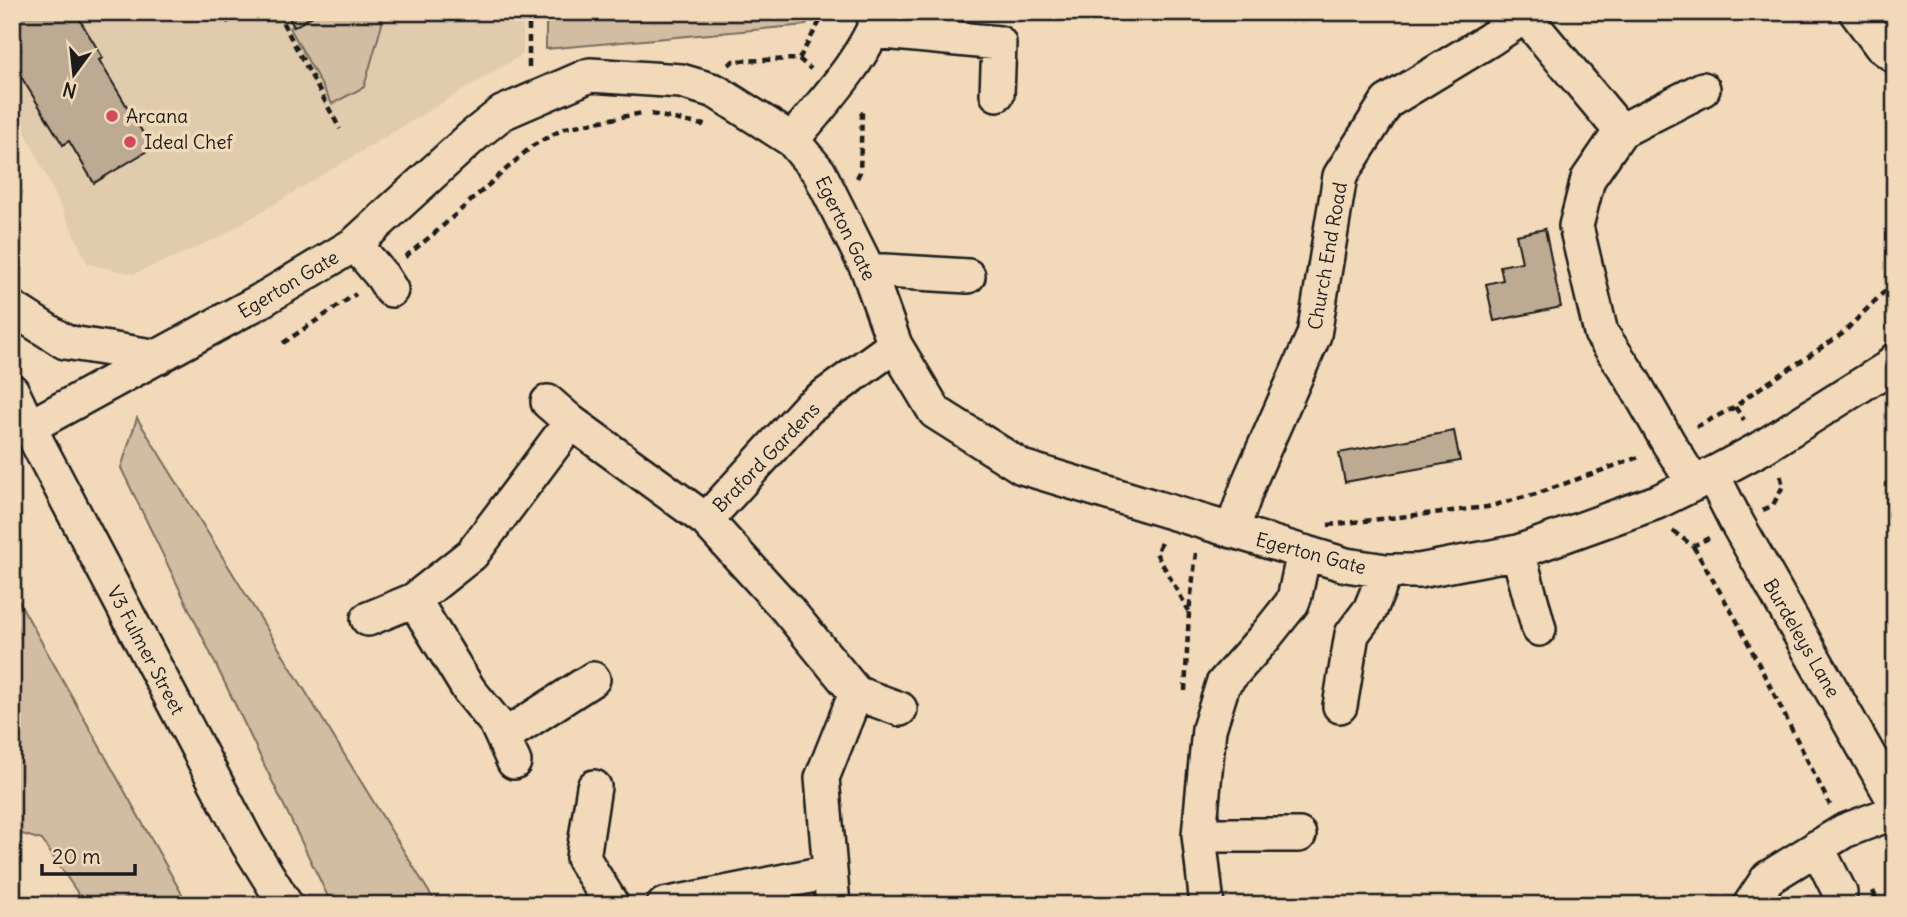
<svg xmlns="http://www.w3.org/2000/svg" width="1907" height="917" font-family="Delius,sans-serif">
	<rect width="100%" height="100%" fill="#f1d9b9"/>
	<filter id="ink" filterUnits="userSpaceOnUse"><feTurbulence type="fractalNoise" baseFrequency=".0143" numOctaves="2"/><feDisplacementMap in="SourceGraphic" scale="14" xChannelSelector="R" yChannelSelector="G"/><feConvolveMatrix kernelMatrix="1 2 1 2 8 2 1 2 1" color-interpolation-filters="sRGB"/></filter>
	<g filter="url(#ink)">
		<path fill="#e1cbad" d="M12,12h511v42l-305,184 -84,36 -46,-10 -76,-160z"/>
		<path fill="#d2bda2" stroke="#776c5f" stroke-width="2" d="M319,12h62l1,12 -18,63 -32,17 -42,-76z
			M546,12h265l-5,13 -260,24z
			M137,418l300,487h-105l-211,-437z
			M12,589l176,316h-104l-1,-4 -41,-61 -30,-9z"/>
		<path fill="#bcaa92" stroke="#1c1c1c" stroke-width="2" d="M27,12h48l28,46 -4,2 53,88 -58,35 -25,-42 -6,4 -51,-83v-5l9,-6 -9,-15v-15z
			M286,12h33l-25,15z
			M1545,229l16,78 -67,14 -8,-37 17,-4 -3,-14 22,-4 -6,-27z
			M1454,431l6,30 -115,21 -6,-29z"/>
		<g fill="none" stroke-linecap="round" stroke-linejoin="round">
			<defs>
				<path id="minor" d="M1856,12l25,34 14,10
					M1525,16l96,115
					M874,31l125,12 -2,51
					M792,140c29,-35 75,-84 88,-128
					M355,244l27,32 9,14
					M868,270l100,6
					M12,308l53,34 94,15
					M12,391l17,36 219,417 38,61
					M548,402l23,20
					M29,427l231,-126 95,-57 117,-107 30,-24 88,-38 91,6 34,10 77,49 27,32 49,98 27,75 40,67 87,55 324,98 40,6h33l99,-19 139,-50 37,-18 69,-37 125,-79 7,-8
					M1712,474l25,49 158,279
					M1694,484l-26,-42 -36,-63 -31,-46 -25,-107 12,-47 33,-48 82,-42
					M706,520l81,89 69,84 44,16
					M1232,531l18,-51 64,-145 26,-159 47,-74 102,-62 36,-24 3,-4
					M1518,552l21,77
					M414,600l55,90 27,33 18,39
					M368,619l46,-19 58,-46 99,-132 135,98 102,-112 87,-63
					M1340,706l12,-72 18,-24 16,-39
					M503,737l90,-58
					M594,787l-11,71 29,47
					M1199,835h100
					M1817,847l23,46
					M664,905l166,-33
					M833,905l-11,-127 34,-85
					M1207,905l-8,-70 10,-106 14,-45 42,-47 27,-34 3,-8 9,-43
					M1750,905l18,-27 76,-47 51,-19"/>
			</defs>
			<use href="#minor" stroke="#1c1c1c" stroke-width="38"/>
			<path stroke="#1c1c1c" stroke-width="4.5" stroke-dasharray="7 5" stroke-linecap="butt" d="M277,12l63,117
				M226,22l18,-10
				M799,59l12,10
				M729,65l4,-4 66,-2 26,-47
				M529,67v-55
				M651,114l51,11 2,-5
				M857,178l3,-6 2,-58 -5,-5
				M405,257l31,-25 96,-86 33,-18 77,-15
				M283,343l73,-49
				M1735,407l9,13
				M1696,427l39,-20 16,-13 91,-60 53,-53
				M1763,510l10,-5 10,-19 -3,-12
				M1328,525l159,-18 49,-13 103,-37
				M1673,531l20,15 16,-8
				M1161,543l-5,10 33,58
				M1693,546l44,75 93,184
				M1185,691l4,-79 7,-59
				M1873,891l6,14"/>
			<use href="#minor" stroke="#f1d9b9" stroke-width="33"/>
		</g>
	</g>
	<g fill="#d1495b" stroke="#f1d9b9" stroke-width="2.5">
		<circle cx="112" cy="116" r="7"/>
		<circle cx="130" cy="142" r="7"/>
	</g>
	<g text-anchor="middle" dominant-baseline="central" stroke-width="7" stroke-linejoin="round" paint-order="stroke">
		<g font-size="19" fill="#1c1c1c" stroke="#f1d9b9" text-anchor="start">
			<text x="126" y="116">Arcana</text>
			<text x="144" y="142">Ideal Chef</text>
		</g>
		<g font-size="19" fill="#1c1c1c" stroke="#f1d9b9">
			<text transform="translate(846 228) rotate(64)">Egerton Gate</text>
			<text transform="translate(1327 256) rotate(-80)">Church End Road</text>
			<text transform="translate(288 284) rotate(-31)">Egerton Gate</text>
			<text transform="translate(766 457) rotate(-46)">Braford Gardens</text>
			<text transform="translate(1311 553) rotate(15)">Egerton Gate</text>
			<text transform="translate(1802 638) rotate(60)">Burdeleys Lane</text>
			<text transform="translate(146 650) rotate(62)">V3 Fulmer Street</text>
		</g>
	</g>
	<rect width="1907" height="917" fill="none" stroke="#f1d9b9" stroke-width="42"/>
	<rect x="21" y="21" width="1865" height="875" fill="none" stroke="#1c1c1c" stroke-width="2.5" filter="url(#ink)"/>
	<g transform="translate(74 74) rotate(195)" stroke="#f1d9b9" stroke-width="5" paint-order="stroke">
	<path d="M0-5L12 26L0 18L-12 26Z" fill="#1c1c1c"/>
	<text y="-10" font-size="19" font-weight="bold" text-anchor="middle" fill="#1c1c1c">N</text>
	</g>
	<path d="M42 864v10h93v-10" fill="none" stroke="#1c1c1c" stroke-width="3.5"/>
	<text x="52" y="864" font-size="21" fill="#1c1c1c" stroke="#f1d9b9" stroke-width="5" paint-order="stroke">20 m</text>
</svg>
